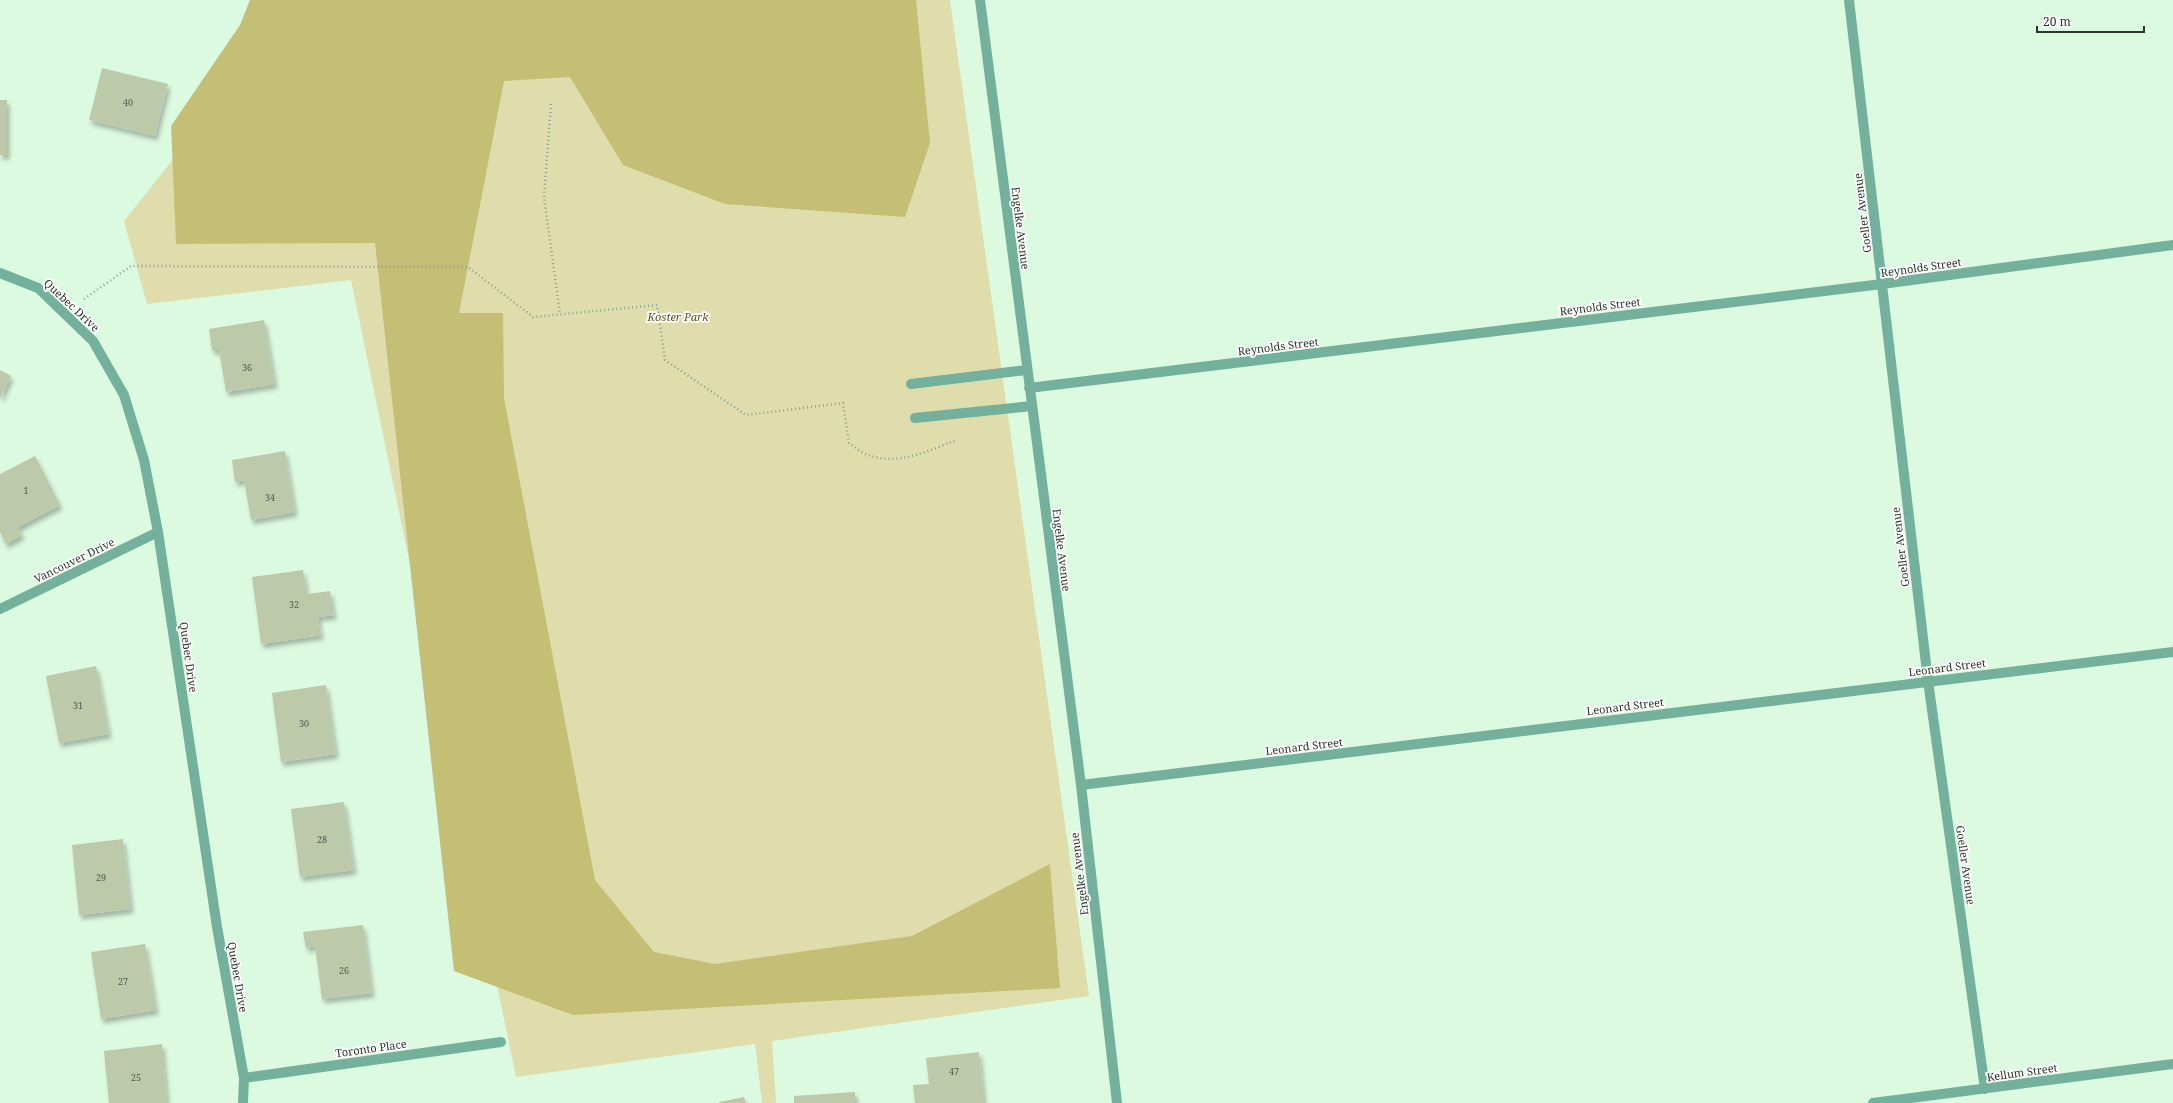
<svg xmlns="http://www.w3.org/2000/svg" width="2173" height="1103" font-family="'Noto Serif',serif">
	<defs>
		<filter id="shadow"><feDropShadow dx="2.5" dy="4.5" stdDeviation="2" flood-color="#0004"/></filter>
	</defs>
	<rect width="100%" height="100%" fill="#dcfae0"/>
	<path fill="#dfddab" d="M300,0h650l139,996 -317,45 4,62h-14l-7,-59 -239,33 -165,-797 -204,24 -23,-83z"/>
	<path fill="#c4bf74" d="M250,0h666l14,143 -25,74 -180,-13 -102,-39 -53,-88 -66,4 -45,232h44l1,85 91,482 59,72 61,12 197,-28 138,-72 10,124 -487,27 -119,-44 -79,-728 -199,1 -5,-118 69,-101z"/>
	<path fill="#bccaaa" filter="url(#shadow)" d="M102,68l66,16 -13,52 -66,-16z
		M0,100h7v55h-7z
		M264,320l11,64 -49,8 -7,-42h-7l-3,-21z
		M0,370l11,6 -11,23z
		M285,451l10,61 -44,8 -7,-40 -9,2 -3,-22z
		M35,456l25,49 -42,22 4,8 -16,9 -6,-12v-58z
		M303,570l4,24 23,-3 4,24 -16,2 3,18 -60,9 -9,-67z
		M96,666l13,68 -50,9 -13,-67z
		M326,685l10,69 -55,8 -9,-69z
		M344,802l10,68 -54,7 -9,-68z
		M123,839l8,70 -52,6 -7,-70z
		M363,925l9,68 -50,6 -7,-53 -9,2 -3,-16z
		M145,944l11,66 -55,9 -10,-67z
		M162,1044l5,59h-58l-5,-52z
		M979,1052l5,51h-69l-2,-18 16,-1 -3,-26z
		M855,1092v11h-61v-7z
		M744,1097l2,6h-27v-1z"/>
	<g fill="none" stroke-linecap="round" stroke-linejoin="round">
		<path stroke="#8ca28f" stroke-width="2.5" stroke-dasharray="1 3" stroke-linecap="butt" d="M551,104l-7,93 16,117
			M84,299l47,-33 337,1 65,50 124,-12 8,55 81,55 97,-12 6,40c6,4 13,10 19,12 30,11 61,-4 88,-15"/>
		<path stroke="#74b19c" stroke-width="10" d="M911,384l116,-14
			M915,418l117,-12"/>
		<path stroke="#74b19c" stroke-width="10" d="M980,0l101,785 36,318
			M1849,0l79,681 57,408
			M0,273l38,15 55,53 31,54 20,65 14,72 59,395 27,151 -1,25
			M1029,388l853,-104 291,-39
			M0,609l158,-77
			M1081,785l1092,-133
			M244,1078l257,-36
			M1873,1103l300,-39"/>
	</g>
	<g text-anchor="middle" dominant-baseline="central" stroke-width="3.5" stroke-linejoin="round" paint-order="stroke">
		<g font-size="9" fill="#4f5c4c">
			<text x="128" y="102">40</text>
			<text x="247" y="367">36</text>
			<text x="26" y="490">1</text>
			<text x="270" y="497">34</text>
			<text x="294" y="604">32</text>
			<text x="78" y="705">31</text>
			<text x="304" y="723">30</text>
			<text x="322" y="839">28</text>
			<text x="101" y="877">29</text>
			<text x="344" y="970">26</text>
			<text x="123" y="981">27</text>
			<text x="954" y="1071">47</text>
			<text x="136" y="1077">25</text>
		</g>
		<g font-size="11" fill="#2b372d" stroke="#fff">
			<text transform="translate(1862 213) rotate(-97)">Goeller Avenue</text>
			<text transform="translate(1021 228) rotate(83)">Engelke Avenue</text>
			<text transform="translate(1921 267) rotate(-8)">Reynolds Street</text>
			<text transform="translate(72 305) rotate(43)">Quebec Drive</text>
			<text transform="translate(1600 306) rotate(-7)">Reynolds Street</text>
			<text transform="translate(1278 346) rotate(-7)">Reynolds Street</text>
			<text transform="translate(1900 547) rotate(-97)">Goeller Avenue</text>
			<text transform="translate(1062 550) rotate(83)">Engelke Avenue</text>
			<text transform="translate(74 560) rotate(-26)">Vancouver Drive</text>
			<text transform="translate(189 657) rotate(82)">Quebec Drive</text>
			<text transform="translate(1947 667) rotate(-7)">Leonard Street</text>
			<text transform="translate(1625 706) rotate(-7)">Leonard Street</text>
			<text transform="translate(1304 746) rotate(-7)">Leonard Street</text>
			<text transform="translate(1966 865) rotate(82)">Goeller Avenue</text>
			<text transform="translate(1079 874) rotate(-97)">Engelke Avenue</text>
			<text transform="translate(238 977) rotate(80)">Quebec Drive</text>
			<text transform="translate(371 1048) rotate(-8)">Toronto Place</text>
			<text transform="translate(2022 1072) rotate(-8)">Kellum Street</text>
		</g>
		<g font-size="11" font-style="italic" fill="#58541b" stroke="#fff">
			<text x="678" y="316">Koster Park</text>
		</g>
	</g>
	<path d="M2037 26v6h107v-6" fill="none" stroke="#2b372d" stroke-width="2"/>
	<text x="2043" y="26" font-size="12" fill="#2b372d" stroke="#ffffff" stroke-width="3" paint-order="stroke">20 m</text>
</svg>
